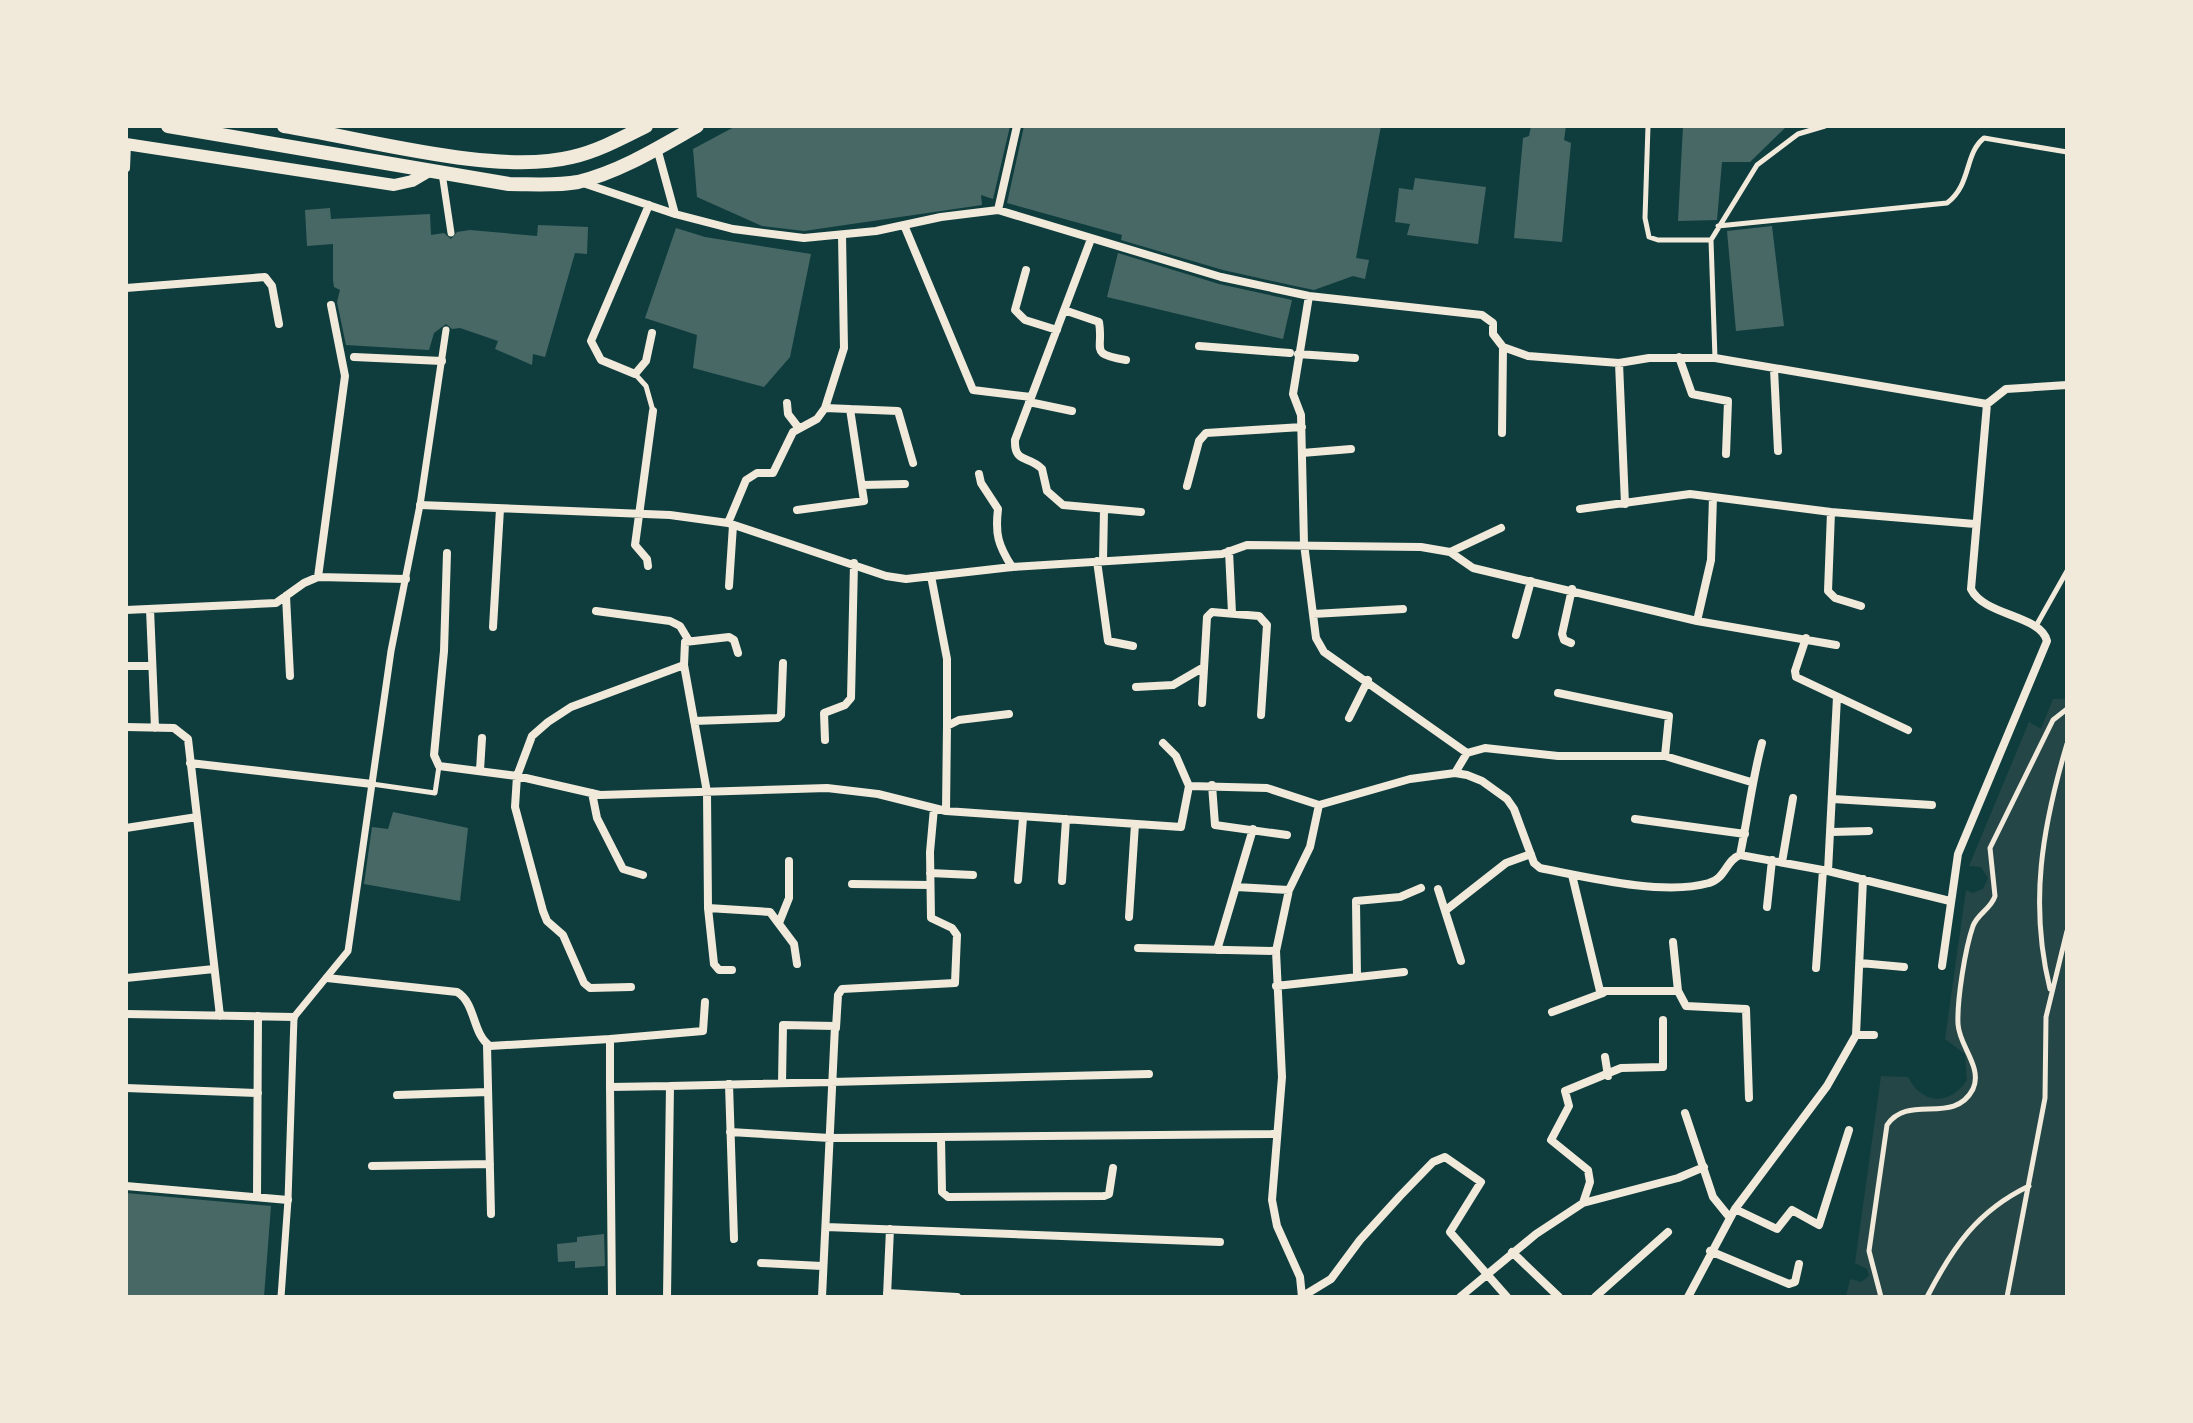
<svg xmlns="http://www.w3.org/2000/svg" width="2193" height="1423" font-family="Karla,sans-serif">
	<rect width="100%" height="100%" fill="#0f3d3e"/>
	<path fill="#244646" d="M2053,699h14v598h-221l4,-18 11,3 8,-6 -2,-7 -12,-6 26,-187 27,1c14,28 42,29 59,3l-2,-26 -20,-15 21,-149 6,3 11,-4 5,-11 -7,-11 -12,-1 60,-144 12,7z"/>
	<path fill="#486865" d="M736,126h274l-17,73 -12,-4 1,10 -178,26 -42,-5 -65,-29 -4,-48z
		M1024,126h357l-25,132 13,2 -4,19 -12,-3 -39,14 -19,-4 -72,-16 -102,-30 1,-5 -115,-32z
		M1531,126h35l-2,14 7,3 -9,99 -48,-4 9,-100 6,-2z
		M1683,126h104l-37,36h-28l-5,58 -39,1z
		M1415,178l71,9 -8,57 -71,-9 3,-11 -15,-2 4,-34 14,2z
		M330,208l1,11 99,-5 1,21 13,-2 7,6 6,-7 13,-2 67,6 1,-11 50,2 -1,27 -12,-1 -30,104 -12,-3 -1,11 -37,-16 3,-8 -38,-13 -8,1 -6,-5 -12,9 -5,17 -83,-5 -9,-43 3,-12 -6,-3 -1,-7v-36l-26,2 -2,-36z
		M1772,226l12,100 -48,5 -9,-100z
		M676,228l29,9 106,17 -21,103 -26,30 -71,-19 4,-33 -52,-17z
		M1118,253l101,31 73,16 -9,39 -176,-42z
		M393,812l75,16 -8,73 -96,-17 8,-57 16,2z
		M126,1193l145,13 -7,91h-138z
		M604,1234l1,32 -30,2v-7l-17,1 -1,-18 20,-2v-5z"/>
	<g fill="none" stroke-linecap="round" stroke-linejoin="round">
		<path stroke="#f1e9da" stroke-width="5" d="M1648,126l-3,92 4,19 9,3h53
			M1718,226l229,-23c25,-19 17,-49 37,-65l83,14
			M1715,358l-4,-118 46,-75 41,-31 27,-8
			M635,374l11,12 7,25
			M2036,626l31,-55
			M372,784l63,9 4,-27
			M2050,989c-21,-85 -8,-161 17,-245
			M1881,1297l-12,-46 18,-126c21,-32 67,1 86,-36 10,-22 -14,-43 -15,-65 -1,-24 7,-75 15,-98 5,-13 18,-17 22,-30l-5,-48 63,-128 14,-11
			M1927,1297c26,-50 50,-86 102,-111
			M2007,1297l38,-199 1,-81 21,-86"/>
		<path stroke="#f1e9da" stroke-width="7" d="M442,173l9,60
			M281,1297l7,-97 6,-183 54,-66 43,-300 29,-146 26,-175"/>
		<path stroke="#f1e9da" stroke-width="8" d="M657,148l18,66
			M126,168l1,-24
			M583,183l92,31 58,15 71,9 72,-7 65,-14 57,-7 223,67 88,19 173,19 11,8v11l10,13 25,9 91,7 30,-5h66l272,46 19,-15 61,-4
			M649,205l-58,136 10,19 34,14 11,-13 6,-28
			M998,210l19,-84
			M904,225l69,165 58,7
			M1091,239l-76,201c-1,24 14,15 27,29l5,22 16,14 78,7
			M1026,270l-11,40 10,10 32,10
			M126,288l139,-11 7,9 7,38
			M1309,296l-16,98 8,21 3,129 12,94 8,14 143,101
			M1064,310l35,12c5,29 -11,31 27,38
			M1199,346l91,7
			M1298,354l57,4
			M354,357l88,4
			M1679,357l13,37 36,7 -2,53
			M1619,363l6,141
			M1774,369l4,82
			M1029,402l43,9
			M787,403l1,11 10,13
			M825,408l73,3 15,52
			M1502,433l1,-86
			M1302,453l49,-4
			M979,474l2,9 17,26c-3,25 0,36 14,58
			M862,485l43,-1
			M1187,486l12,-45 7,-8 96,-6
			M420,505l250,10 58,8 158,53 20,3 106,-12 210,-13 25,-9 174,2 29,5 23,16 224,53 139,24
			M1580,509l110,-15 141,18 144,12
			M797,510l67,-9 -14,-92
			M1831,512l-3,79 7,7 26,8
			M728,523l18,-43 11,-7h16l20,-41 24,-13 8,-11 19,-60 -2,-113
			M1229,551l3,62
			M1450,552l51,-24
			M447,553l-3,98 -10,104 5,11 78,10 83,19 227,-7 51,6 68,17 235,16 8,-41 78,2 52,17 91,-26 45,-6 12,2 15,6 25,18 7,10 20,54 6,5c46,9 123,28 169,15 16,-4 17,-23 31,-28l88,16 122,30
			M1097,561l11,80 25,5
			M1103,561l1,-51
			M648,566l-1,-7 -12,-14 18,-134
			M931,576l16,83v67
			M318,577l27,-201 -14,-71
			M729,586l4,-61
			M286,596l4,80
			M150,609l5,119
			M126,610l150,-7 28,-20 14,-6 88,2
			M596,611l74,10 10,5 9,15
			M1313,614l90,-5
			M1697,621l14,-61 2,-63
			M493,627l7,-118
			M1516,635l15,-54
			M1806,638l-11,33 1,6 112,53
			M1571,643l-7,-3 -2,-6 10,-45
			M684,665l23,127 1,116 6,56 5,6h13
			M126,666h26
			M1136,687l37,-2 31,-18
			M1558,693l111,23 -4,40
			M1202,703l5,-86 5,-5 47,4 8,9 -6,90
			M1349,718l19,-38
			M694,721l84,-3 3,-3 2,-52
			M126,727l48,1 14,11 32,277
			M825,740l-1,-27 21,-8 6,-7 3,-135
			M1163,743l13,13 13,30
			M190,763l182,21
			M480,770l2,-32
			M1455,773l12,-20 18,-5 73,8h107l86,26
			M1212,785l3,40 72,10
			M592,793l5,25 26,51 20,6
			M1833,799l99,6
			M946,811l1,-85 12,-6 50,-6
			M1635,819l110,15
			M126,828l71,-11
			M1832,832l37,-1
			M1740,855c8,-38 12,-75 22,-112
			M1782,862l11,-64
			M1828,871l9,-174
			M930,873l43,2
			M1572,875l28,116h78l8,15 60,3 3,89
			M1018,880l5,-62
			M1062,881l4,-62
			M852,884l78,1
			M1236,887l53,3
			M1438,889l23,72
			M1767,907l5,-47
			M708,908l62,4 24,32 3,20
			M1446,910l60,-47 25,-9
			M1129,917l6,-93
			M779,923l10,-25v-37
			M1673,942l5,49
			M1138,948l138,3
			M1217,950l36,-121
			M1860,963l44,4
			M1942,966l16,-112 89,-213c-6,-26 -63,-25 -76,-52l16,-185
			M1816,968l7,-98
			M1357,977l-1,-76 44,-4 21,-9
			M126,978l88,-9
			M327,978l130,14c19,11 15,42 33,54l120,-7v48l60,-1 -3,211
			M1276,986l128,-14
			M631,987l-41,1 -6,-5 -21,-48 -16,-14 -4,-10 -28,-104 2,-31 15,-40 16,-14 23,-15 113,-42 1,-23 44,-5 5,3 4,13
			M1552,1012l51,-19
			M126,1014l168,3
			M836,1028l2,-33 4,-6 113,-6 2,-48 -5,-7 -21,-10 -1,-66 4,-44
			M1856,1035h18
			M610,1039l93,-8 2,-29
			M487,1045l4,169
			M1605,1057l3,19
			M782,1083l1,-58 52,1 -13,271
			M729,1084l5,155
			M670,1086l479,-12
			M610,1087l2,210
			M126,1088l132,5
			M397,1095l91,-3
			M1685,1113l28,84 17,21
			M730,1132l100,6 447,-4
			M941,1138l1,54 6,5 156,-1 5,-2 4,-26
			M372,1166l118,-2
			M126,1186l162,14
			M257,1197l1,-181
			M1583,1203l95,-25 26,-11
			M1735,1209l42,20 15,-19 27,15 30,-95
			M826,1227l394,15
			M1710,1251l79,33 6,-2 4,-18
			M1512,1252l47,45
			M761,1263l61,3
			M887,1293l70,4
			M887,1296l3,-67
			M1303,1296l28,-17 29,-39 40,-44 33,-34 12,-5 36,25 -31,50 57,65
			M1302,1297l-2,-20 -23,-51 -5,-26 10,-123 -6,-126 13,-61 21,-43 9,-42
			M1460,1297l76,-63 47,-31 7,-21 -2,-12 -37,-30 18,-34 -4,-15 56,-23 42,-1v-47
			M1595,1297l73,-65
			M1688,1297l47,-88 92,-123 29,-51 7,-156"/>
		<path stroke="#f1e9da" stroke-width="12" d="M126,144l268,41 18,-4 17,-10"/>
		<path stroke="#f1e9da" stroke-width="14" d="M168,126l341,58c23,0 47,2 69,-2 42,-10 82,-35 119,-56
			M284,126c79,12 211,50 288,31 26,-6 50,-19 74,-31"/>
	</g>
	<rect width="2193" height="1423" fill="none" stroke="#f1e9da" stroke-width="256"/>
</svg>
